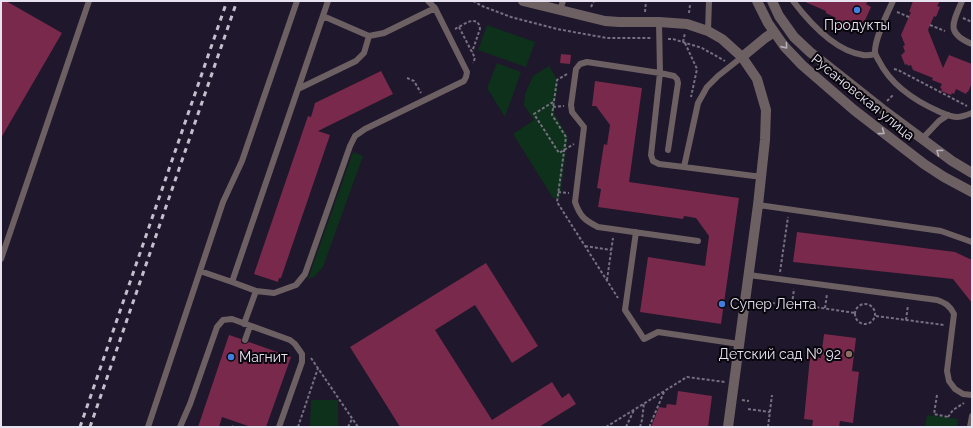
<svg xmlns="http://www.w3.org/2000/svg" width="973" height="428" font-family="Raleway,sans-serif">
	<rect width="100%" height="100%" fill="#1f172b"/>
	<path fill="#0d311a" d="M487,25l48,17 -9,25 -48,-17z
		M497,63l24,9 -16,45 -18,-29z
		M549,66l9,15 -4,32 14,24 -8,61h-7l-40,-64 21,-14 -10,-15 1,-11 8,-18z
		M353,152l10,4 -40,111 -9,10 -6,2z
		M311,400h27v27h-28z
		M927,415l31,4 -1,8h-32z"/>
	<path fill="#79294b" d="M1,1h5l56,32 -61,105z
		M803,1h65l-2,3 5,3 -9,20 -2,-1 -1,3 -8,-4 -1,4 -4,-2 -1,3 -10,-5 1,-2 -2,-1 2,-4 -10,-5v-2z
		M913,1h27l-3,5 3,1 -4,10 -2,-1 -6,14 15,38 6,-13 23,9v19l-4,9h-1l-1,2 -10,-5 -2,5 -2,-1 -1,2 -10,-4 1,-2 -2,-1 2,-4 -10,-4 1,-2 -20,-8 -2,-5 -3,1 -1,-2 -2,1 -4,-10 2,-1v-1l2,-1 -2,-6 2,-1 -4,-10 10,-23h-2z
		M561,54l10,1 -1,9 -10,-1z
		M381,71l12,23 -75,37 12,4 -49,143h-2l-1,4 -24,-8 54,-158 3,1 4,-14z
		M595,81l47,7 -13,94 110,16 -18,126 -81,-12 8,-55 57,9 4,-30 -13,-18 -12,-2 -1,3 -85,-12 3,-18 -4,-1 7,-44 3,1 3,-20 -14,-19h-4z
		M797,232l158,20 17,8v43l-19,-24 -160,-17z
		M486,263l52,83 -26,17 -37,-58 -40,25 57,90 60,-38 10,16 7,-5 7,11 -37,23h-139l-50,-80z
		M824,334l32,4 -4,33 7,1 -6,51 -13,-2 -1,6h-27l1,-7 -9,-1 6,-62 11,1z
		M229,335l12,4v4l3,1h2l3,-2 42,15 -25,70h-15l-29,-10 -3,10h-21z
		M678,391l34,5 -4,31h-57l8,-20 7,1 1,-4 9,1z"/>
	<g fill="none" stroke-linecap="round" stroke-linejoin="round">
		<path stroke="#767081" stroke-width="2" stroke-dasharray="3 2" stroke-linecap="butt" d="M473,1l9,5 29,11 46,12 50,9h44
			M591,7l3,-6
			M645,12l1,-11
			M897,12l12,5
			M689,13l1,-8
			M963,18l9,4
			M930,25l15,6
			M459,27l16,31 -2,5
			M455,29c8,-4 23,-16 25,0l-8,23
			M668,39h5l29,9 23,13
			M683,42l2,-9
			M685,43l12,26 -6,28
			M894,69l4,1 69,36
			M567,74l-10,6 -5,35 14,22 -9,65 61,96
			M407,78l7,3 7,12
			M887,101l7,-7
			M553,102l-19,12 25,39 15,-9
			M553,107l11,-1
			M558,192l11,1
			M585,246l26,4
			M780,272l8,-55
			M607,280l6,-42
			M855 314a10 10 0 1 1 20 0a10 10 0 1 1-20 0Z
			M792,304l2,-15
			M762,305l20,-3 73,11
			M825,308l2,-14
			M876,316l68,9
			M906,320l2,-15
			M311,358l47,69
			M937,395l-3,19 14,3
			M742,400l7,1
			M748,409l22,3
			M948,417l5,-7 11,-7
			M232,426l1,1
			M298,427l20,-59
			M348,427l4,-8
			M606,427l81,-50 38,5
			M626,427l8,-17
			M640,427l2,-7 2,-17
			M650,427v-2l14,-33
			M768,427l4,-32"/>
		<path stroke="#6d6063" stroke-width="6" d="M793,1c16,21 42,50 70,54 4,1 8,0 12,-1
			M893,1c-6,13 -19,39 -18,52 1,3 3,6 4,8 12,24 36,40 61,51 5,2 11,5 17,5 5,0 10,-2 15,-4
			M962,1c-9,22 -17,32 10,43
			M560,10l3,-9
			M323,16l46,20 15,-3 51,-25
			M659,22l1,51 -9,82 2,6 6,3 25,3
			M708,31l1,-30
			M742,57l-24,19 -11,11 -9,16 -14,64 70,9h8
			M298,89l58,-28 8,-8 5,-17
			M922,139l17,-18 9,-6
			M668,150l10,-67 -1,-4 -3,-3 -14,-3 -73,-11 -7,2 -4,5 -5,36 1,7 12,15 -9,75c5,14 9,18 23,25l100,14
			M758,205l183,26 31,11
			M636,232l-11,78 19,29 14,-7 81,12
			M1,259l88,-258
			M200,271l32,11
			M749,275l188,25c9,3 13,6 17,14l-7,57 2,10 6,8 8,5 9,1
			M256,291l18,2 22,-8 9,-11 45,-128 5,-10 10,-7 99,-48 2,-4 1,-5 -32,-64 -7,-7
			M244,324l12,-33 -24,-9 96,-281
			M245,340l5,-14
			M148,427l75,-225 19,-41 55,-160
			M180,427l10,-23 27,-77 6,-7 9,-1 58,21 5,4 7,10v8l-23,65
			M970,427l2,-11"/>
		<path stroke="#6d6063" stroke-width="10" d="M523,1l82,20 14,1h40l28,2 21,7 14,8 20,18 15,22 9,31 -1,30 -7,65 -30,222
			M757,1l11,22 16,23 18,19 52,45 70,54 20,13 28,15
			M772,1l7,15 15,21 16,15 72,57 70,52 20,12
			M742,57l23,-19 9,-6"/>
		<path stroke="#c4becd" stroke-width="3" stroke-dasharray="5 5" stroke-linecap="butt" d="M80,427l147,-426
			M90,427l147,-426"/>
	</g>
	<defs><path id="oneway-chevron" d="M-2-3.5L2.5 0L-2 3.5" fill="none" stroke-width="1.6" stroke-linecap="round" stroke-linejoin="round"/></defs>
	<g stroke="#b6aeb8">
		<use href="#oneway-chevron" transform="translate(785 46) rotate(51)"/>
		<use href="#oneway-chevron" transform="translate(882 132) rotate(37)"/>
		<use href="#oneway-chevron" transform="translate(939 152) rotate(-143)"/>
	</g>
	<g fill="#3f7fe0" stroke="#08050c" stroke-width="1.5">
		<circle cx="857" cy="10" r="4"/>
		<circle cx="722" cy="304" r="4"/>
		<circle cx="231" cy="357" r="4"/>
	</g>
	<circle fill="#8d6e63" stroke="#08050c" stroke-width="1.5" cx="849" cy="354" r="4"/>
	<g text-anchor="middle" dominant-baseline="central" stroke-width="4" stroke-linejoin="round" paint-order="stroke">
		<g font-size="14" fill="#e7e2f0" stroke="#08050c" text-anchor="start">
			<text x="857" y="25" text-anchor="middle">Продукты</text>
			<text x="730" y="304">Супер Лента</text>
			<text x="841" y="354" text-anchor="end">Детский сад № 92</text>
			<text x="239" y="357">Магнит</text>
		</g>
		<g font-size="14" fill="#e7e2f0" stroke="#08050c">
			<text transform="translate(863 97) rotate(39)">Русановская улица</text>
		</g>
	</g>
	<rect width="973" height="428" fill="none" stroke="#e7e2f0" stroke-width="4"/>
</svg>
